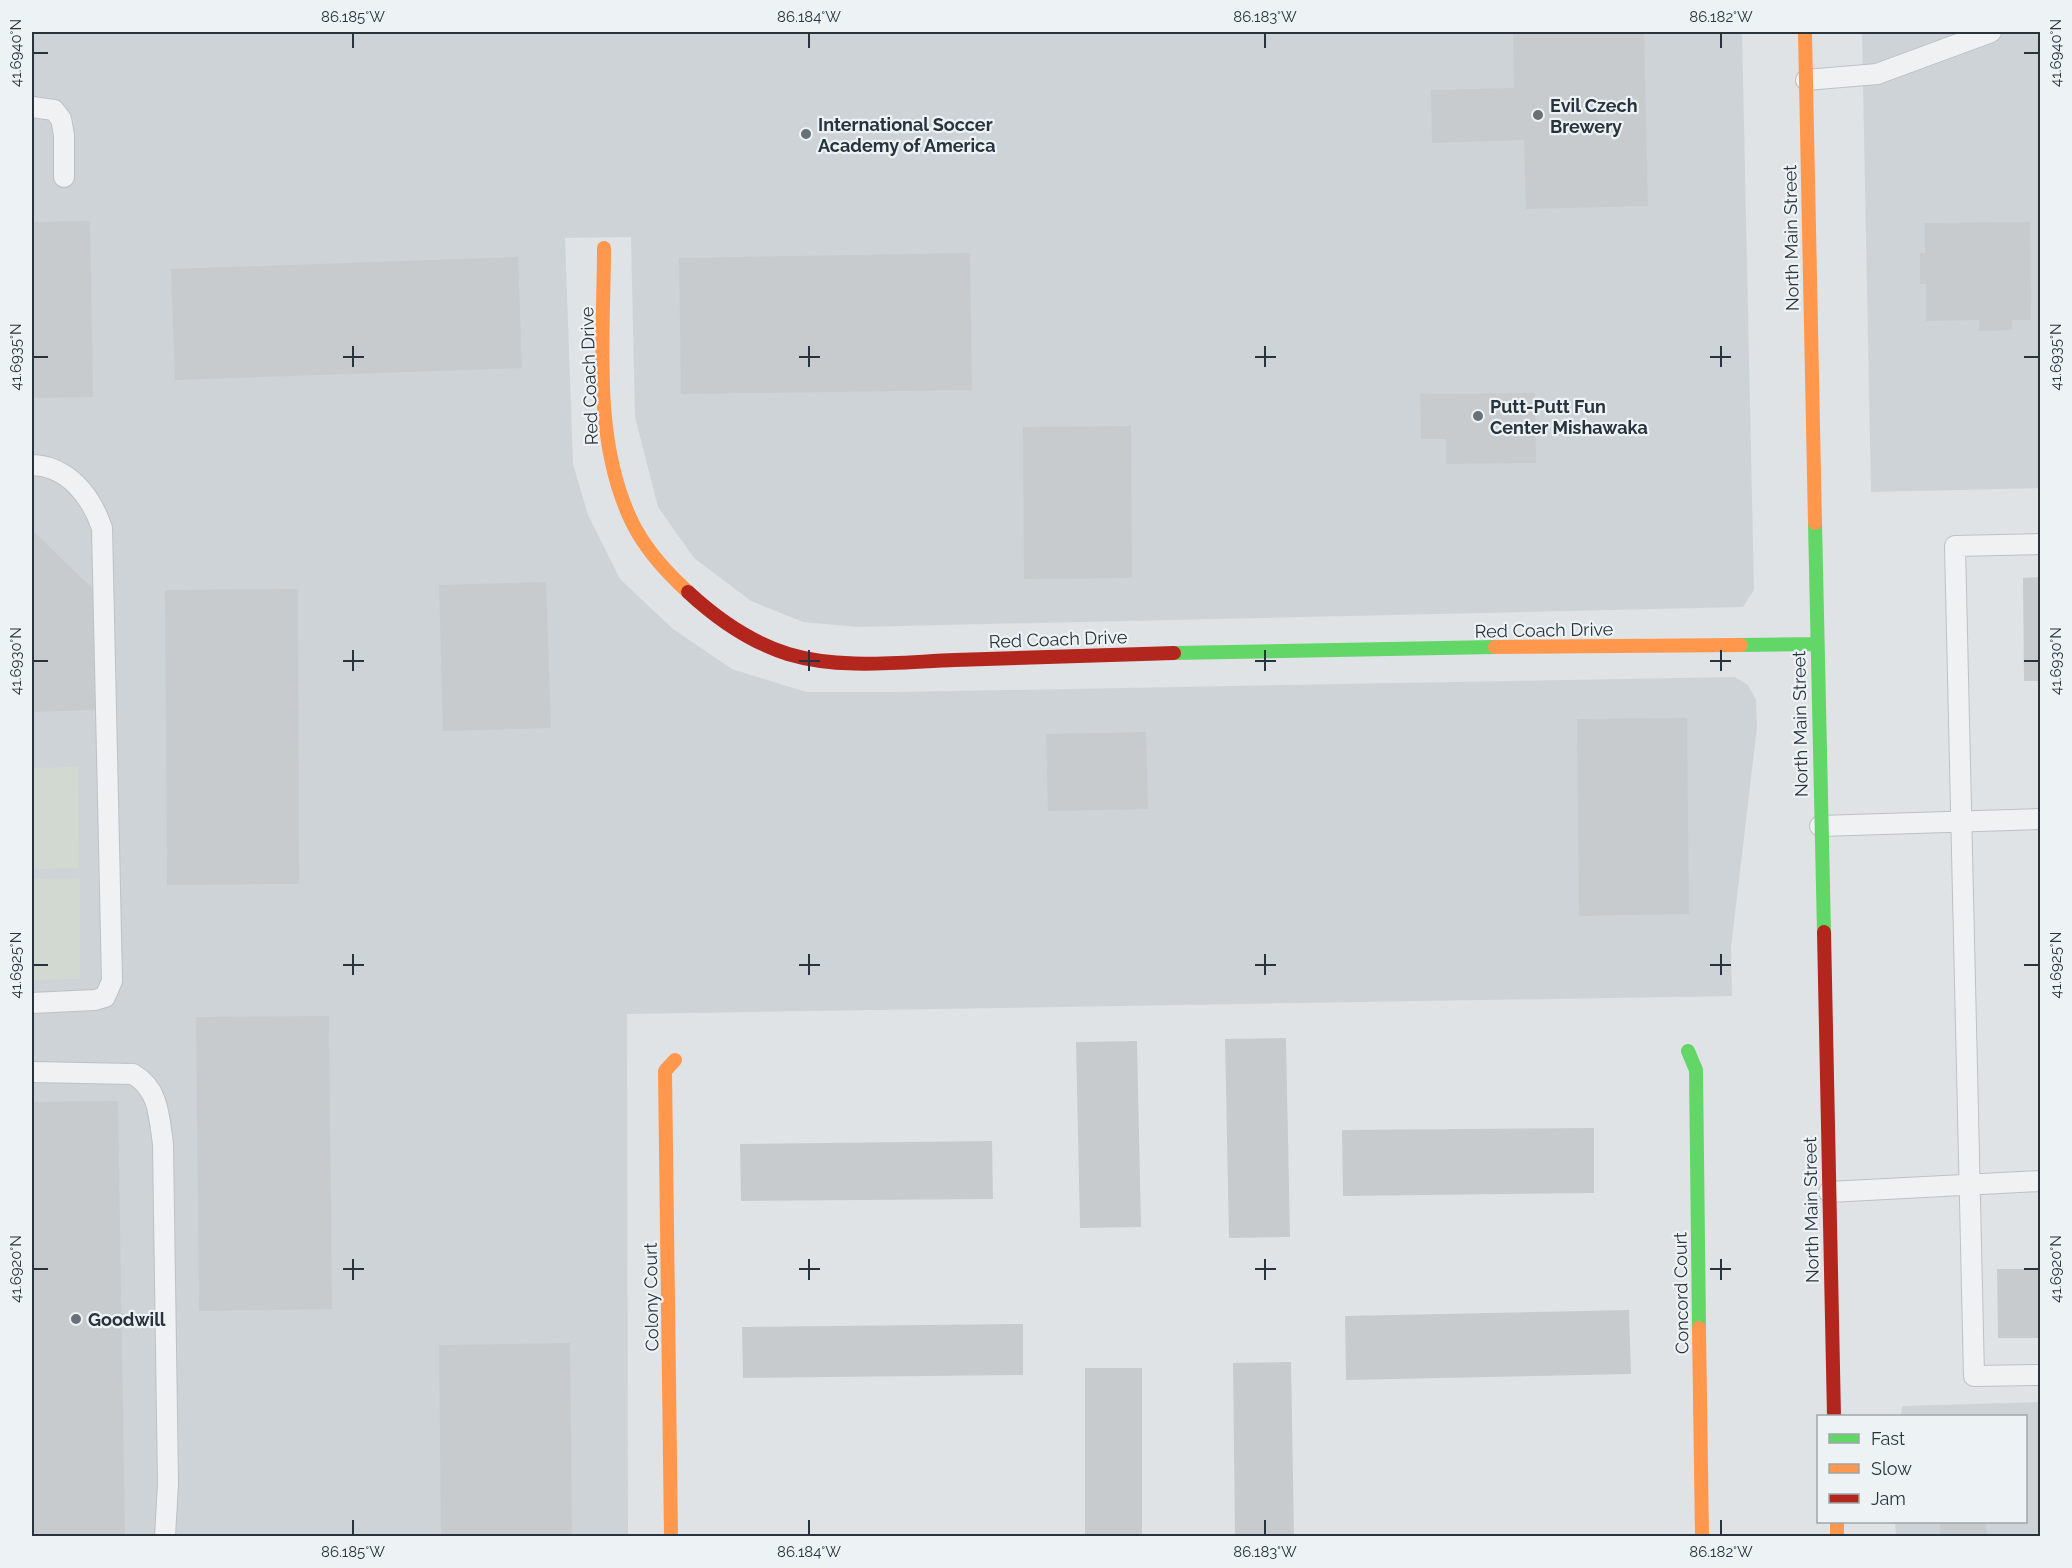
<svg xmlns="http://www.w3.org/2000/svg" width="2072" height="1568" font-family="Raleway,sans-serif">
	<rect width="100%" height="100%" fill="#e0e3e5"/>
	<path fill="#ced3d8" d="M32,32h1710l12,558 -11,17 -886,20 -54,-5 -52,-21 -57,-43 -36,-51 -23,-90 -4,-180 -66,1 8,226 15,51 32,64 53,50 59,40 74,23h93l836,-15 13,8 8,15 1,27 -26,221 1,48 -1105,18 1,522h-596z
		M1862,32h178v456l-169,4z
		M2040,1402v134h-144l-1,-14h131v-106h-125l1,-10z"/>
	<path fill="#d2d9d0" d="M78,767l1,101 -47,1v-101z
		M80,878v101l-48,1v-101z"/>
	<path fill="#c8cbcd" d="M1513,32h131l4,174 -122,3 -2,-69 -92,3 -1,-53 83,-2z
		M90,221l3,176 -61,1v-176z
		M2030,222l1,98h-19v10l-33,1v-11l-53,1v-37h-6v-31h5v-30z
		M970,253l2,137 -291,4 -2,-136z
		M518,257l4,111 -347,12 -4,-111z
		M1535,393l1,70 -90,1v-25h-25l-1,-45z
		M1131,426l1,152 -108,1 -1,-152z
		M32,530l62,60 4,120 -66,2z
		M2040,577v104h-16l-1,-103z
		M546,582l5,146 -108,3 -4,-146z
		M298,589l1,295 -132,1 -2,-295z
		M1687,718l2,196 -110,2 -2,-197z
		M1146,732l2,77 -100,2 -2,-77z
		M329,1016l3,293 -133,2 -3,-294z
		M1286,1038l4,199 -61,1 -4,-199z
		M1137,1041l4,186 -61,1 -4,-186z
		M118,1101l7,435h-93v-434z
		M1594,1128v65l-251,3 -1,-66z
		M992,1141l1,58 -252,2 -1,-57z
		M1997,1269h43v69h-42z
		M1629,1310l2,64 -285,6 -1,-64z
		M1023,1324v51l-280,3 -1,-51z
		M570,1343l2,193h-131l-2,-191z
		M1291,1362l3,174h-59l-2,-173z
		M1085,1368h57v168h-57z
		M1986,1522l1,14h-47v-13z"/>
	<g fill="none" stroke-linecap="round" stroke-linejoin="round">
		<defs>
			<path id="lane" d="M1806,80l71,-6 114,-42
				M32,107l22,3 7,9 3,16v42
				M32,465c36,1 59,31 70,63l10,453 -7,16 -10,3 -63,3
				M2040,544l-85,2 19,830 66,-1
				M1820,826l220,-7
				M32,1072l101,2c26,15 26,42 30,70l5,340 -3,52
				M1829,1192l211,-11"/>
		</defs>
		<use href="#lane" stroke="#bec1c3" stroke-width="22"/>
		<use href="#lane" stroke="#eff1f2" stroke-width="20"/>
		<path stroke="#63d668" stroke-width="14" d="M1815,523l9,409
			M1741,645l76,-1
			M1174,653l321,-6
			M1688,1051l8,19 3,258"/>
		<path stroke="#ff974d" stroke-width="14" d="M1805,32l10,491
			M604,248c0,88 -12,190 27,272 13,28 34,51 57,72
			M1495,647l246,-2
			M1699,1328l3,208
			M1837,1522v14
			M671,1536l-6,-465 10,-11"/>
		<path stroke="#b3261e" stroke-width="14" d="M688,592c28,26 62,50 100,62 53,16 113,8 167,6 73,-3 146,-5 219,-7
			M1824,932l10,484"/>
	</g>
	<path fill="none" stroke="#28333d" stroke-width="2" d="M353,33v15M809,33v15M1265,33v15M1721,33v15M33,53h15M2024,53h15M353,346v21M809,346v21M1265,346v21M1721,346v21M33,357h15M343,357h21M799,357h21M1255,357h21M1710,357h21M2024,357h15M353,650v21M809,650v21M1265,650v21M1721,650v21M33,661h15M343,661h21M799,661h21M1255,661h21M1710,661h21M2024,661h15M353,954v21M809,954v21M1265,954v21M1721,954v21M33,965h15M343,965h21M799,965h21M1255,965h21M1710,965h21M2024,965h15M353,1259v21M809,1259v21M1265,1259v21M1721,1259v21M33,1269h15M343,1269h21M799,1269h21M1255,1269h21M1710,1269h21M2024,1269h15M353,1520v15M809,1520v15M1265,1520v15M1721,1520v15"/>
	<g fill="#687178" stroke="#edf2f5" stroke-width="2">
		<circle cx="1538" cy="115" r="6"/>
		<circle cx="806" cy="134" r="6"/>
		<circle cx="1478" cy="416" r="6"/>
		<circle cx="76" cy="1319" r="6"/>
	</g>
	<g text-anchor="middle" dominant-baseline="central" stroke-width="4.5" stroke-linejoin="round" paint-order="stroke">
		<g font-size="18" font-weight="bold" fill="#28333d" stroke="#edf2f5" text-anchor="start">
			<text x="1550" y="105">Evil Czech<tspan x="1550" dy="21">Brewery</tspan></text>
			<text x="818" y="124">International Soccer<tspan x="818" dy="21">Academy of America</tspan></text>
			<text x="1490" y="406">Putt-Putt Fun<tspan x="1490" dy="21">Center Mishawaka</tspan></text>
			<text x="88" y="1319">Goodwill</text>
		</g>
		<g font-size="18" fill="#28333d" stroke="#edf2f5">
			<text transform="translate(1791 238) rotate(-91)">North Main Street</text>
			<text transform="translate(589 376) rotate(-92)">Red Coach Drive</text>
			<text transform="translate(1544 630) rotate(-1)">Red Coach Drive</text>
			<text transform="translate(1058 639) rotate(-2)">Red Coach Drive</text>
			<text transform="translate(1800 724) rotate(-91)">North Main Street</text>
			<text transform="translate(1811 1210) rotate(-91)">North Main Street</text>
			<text transform="translate(1681 1293) rotate(-91)">Concord Court</text>
			<text transform="translate(651 1297) rotate(-91)">Colony Court</text>
		</g>
	</g>
	<rect width="2072" height="1568" fill="none" stroke="#edf2f5" stroke-width="66"/>
	<rect x="1817" y="1415" width="210" height="108" fill="#edf2f5" stroke="#9ea6ab" stroke-width="1.5"/>
	<rect x="1829" y="1434" width="30" height="9" fill="#63d668" stroke="#9ea6ab" stroke-width="1.5"/>
	<text x="1871" y="1445" font-size="18" fill="#28333d">Fast</text>
	<rect x="1829" y="1464" width="30" height="9" fill="#ff974d" stroke="#9ea6ab" stroke-width="1.5"/>
	<text x="1871" y="1475" font-size="18" fill="#28333d">Slow</text>
	<rect x="1829" y="1494" width="30" height="9" fill="#b3261e" stroke="#9ea6ab" stroke-width="1.5"/>
	<text x="1871" y="1505" font-size="18" fill="#28333d">Jam</text>
	<rect x="33" y="33" width="2006" height="1502" fill="none" stroke="#28333d" stroke-width="2"/>
	<g font-size="15" text-anchor="middle" fill="#28333d">
		<text x="353" y="22">86.185°W</text>
		<text x="809" y="22">86.184°W</text>
		<text x="1265" y="22">86.183°W</text>
		<text x="1721" y="22">86.182°W</text>
		<text transform="translate(16 53) rotate(-90)" y="5">41.6940°N</text>
		<text transform="translate(2056 53) rotate(-90)" y="5">41.6940°N</text>
		<text transform="translate(16 357) rotate(-90)" y="5">41.6935°N</text>
		<text transform="translate(2056 357) rotate(-90)" y="5">41.6935°N</text>
		<text transform="translate(16 661) rotate(-90)" y="5">41.6930°N</text>
		<text transform="translate(2056 661) rotate(-90)" y="5">41.6930°N</text>
		<text transform="translate(16 965) rotate(-90)" y="5">41.6925°N</text>
		<text transform="translate(2056 965) rotate(-90)" y="5">41.6925°N</text>
		<text transform="translate(16 1269) rotate(-90)" y="5">41.6920°N</text>
		<text transform="translate(2056 1269) rotate(-90)" y="5">41.6920°N</text>
		<text x="353" y="1557">86.185°W</text>
		<text x="809" y="1557">86.184°W</text>
		<text x="1265" y="1557">86.183°W</text>
		<text x="1721" y="1557">86.182°W</text>
	</g>
</svg>
